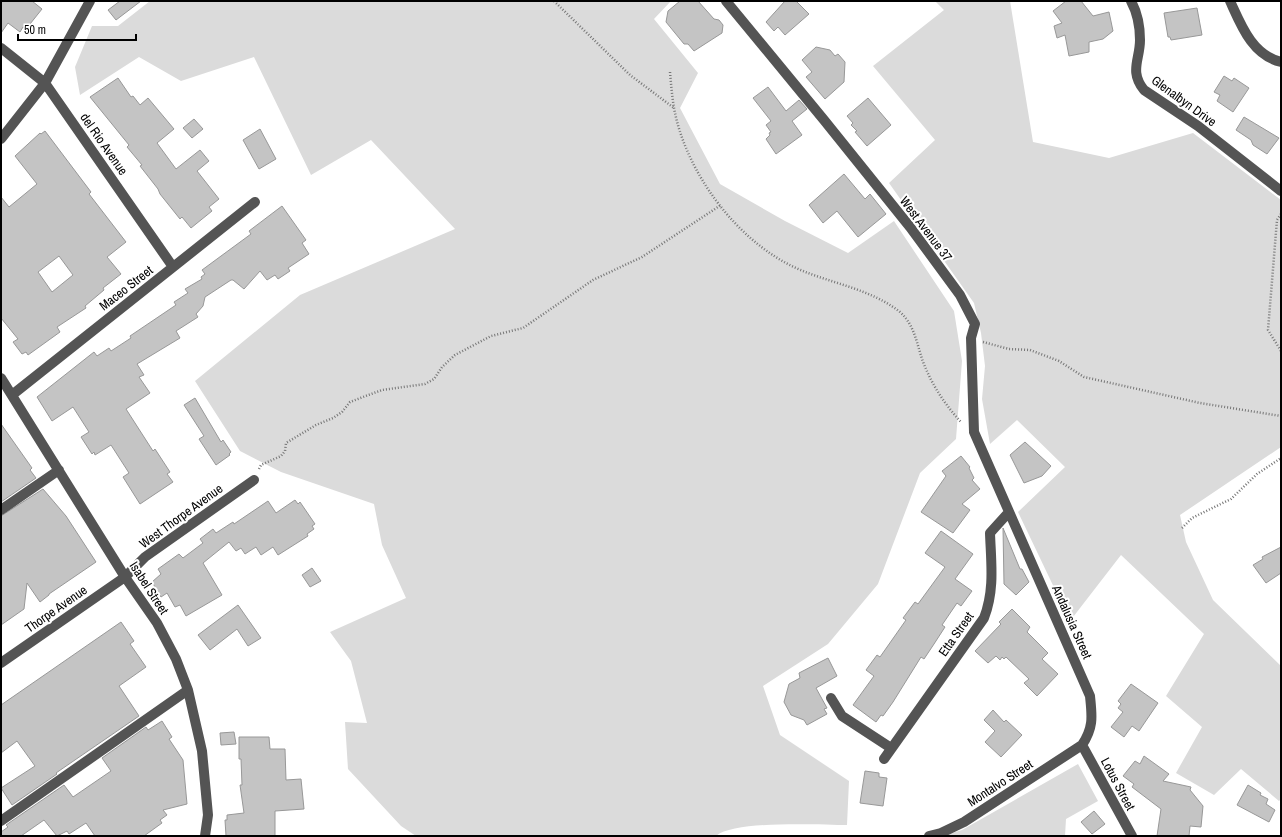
<svg xmlns="http://www.w3.org/2000/svg" width="1282" height="837" font-family="'Archivo Narrow',sans-serif">
	<rect width="100%" height="100%" fill="#fff"/>
	<path fill="#dbdbdb" d="M150,1h521l-17,18 44,54 -18,35 40,76 65,37 63,32 46,-32 60,90 8,50 -6,78 -36,34 -42,111 -50,60 -65,42 17,49 69,46 -2,44c-27,0 -112,-5 -131,11h-300l-15,-10 -53,-57 -3,-47 22,1 -16,-62 -21,-29 76,-34 -24,-53 -8,-41 -93,-32 -41,-21 -45,-70 105,-86 155,-66 -84,-89 -60,35 -57,-118 -73,24 -42,-24 -59,38 -5,-28 17,-41h26z
		M935,1h75l23,141 76,16 84,-25 88,67v247l-101,68 6,27 27,58 68,66v133l-2,2 -38,-32 -27,26 -38,-22 26,-46 -36,-31 38,-62 -83,-79 -51,66 -52,-109 47,-45 -48,-47 -27,24 -8,-45 3,-33 -4,-33 -7,-30 -85,-120 46,-43 -62,-74 71,-56z
		M1078,764l20,37 -32,18 -1,17h-123l20,-6z"/>
	<path fill="#c4c4c4" stroke="#989898" fill-rule="evenodd" d="M1,1h31l10,8 -16,20 -3,-2 -3,5 -12,-9 -7,10z
		M120,1h21l-25,19 -8,-10z
		M680,1h18l16,18 5,1 4,5 -1,8 -28,18 -6,-7h-4l-18,-22 2,-11z
		M785,1h11l13,13 -24,21 -7,-8 -4,4 -8,-9z
		M1066,1h15l12,15 16,-4 4,19 -10,8 -14,3v10l-20,4 -4,-21 -8,3 -3,-12 8,-3 -9,-12z
		M1197,8l5,27 -31,5 -1,-3h-2l-4,-24z
		M816,47l14,3 5,6 3,-2 7,8 -1,20 -19,17 -19,-22 6,-5 -10,-12z
		M1224,76l8,5 2,-3 15,10 -16,24 -16,-11 3,-6 -6,-3z
		M118,78l13,19 2,-1 7,9 8,-7 26,31 -17,14 19,26 24,-19 9,11 -12,10 22,28 -10,8 3,4 -21,17 -9,-11 -2,2 -20,-25 -2,-5 -18,-23 2,-1 -15,-18 2,-2 -39,-48z
		M768,87l18,24 13,-11 8,9 -15,12 10,14 -26,19 -10,-15 4,-4 -1,-2 2,-1 -5,-7 5,-4 -18,-23z
		M868,98l23,27 -24,21 -12,-14 2,-1 -6,-6 2,-2 -6,-7z
		M1244,117l35,21 -12,16 -14,-9 -2,-5 -15,-10z
		M194,119l9,10 -11,9 -9,-10z
		M260,129l16,30 -17,10 -16,-29z
		M45,131l46,61 -2,2 37,48 -19,15 14,17 -18,14 1,2 -19,16 1,2 -29,19 3,5 -32,23 -2,-3 -4,2 -9,-12 5,-3 -17,-21v-121l8,10 28,-23 -22,-28 25,-23 1,1zM59,256l14,19 -21,17 -14,-20z
		M844,174l21,25 5,-5 16,20 -28,23 -21,-26 -14,12 -14,-18z
		M282,206l24,34 -4,3 7,11 -21,14 2,3 -12,8 -3,-4 -8,5 -7,-9 -16,18 -11,-9h-2l-26,17 -2,9 -7,8 2,3 -22,14 4,7 -43,26 7,11 -5,2 11,16 -24,16 27,42 2,-2 15,23 -3,2 6,8 -33,22 -17,-27 6,-4 -18,-28 -16,10 -1,-3 -2,2 -11,-17 8,-5 -16,-25 -21,14 -15,-24 57,-45 3,4 12,-8 2,3 20,-13 -1,-2 46,-31 -2,-3 14,-9 -3,-4 17,-10 -1,-2 4,-3 -3,-4 49,-36 -2,-3z
		M195,398l26,44 2,-2 8,12 -2,2 1,1 -14,10 -17,-26 5,-3 -20,-31z
		M1,424l31,44 -2,2 6,8 -35,24z
		M1025,442l26,24 -9,10 -18,7 -14,-28z
		M961,456l9,11 -1,1 5,10 -2,2 8,9 -18,15 8,6 -17,23 -32,-21 25,-36 -4,-5z
		M43,489l23,27 30,46 -47,32v1l-9,7 -13,-19 -3,26 -23,16v-109z
		M295,500l3,4 2,-2 15,22 -3,2 2,3 -7,5 1,2 -30,19 -5,-8 -12,8 -5,-8 -11,7 -4,-6 -5,3 -7,-9 -26,21 19,32 -36,21 -6,-11 -5,2 -8,-14 -6,4 -9,-15 9,-8 -3,-5 21,-15 4,4 20,-15 -3,-4 13,-10 3,4 17,-11 1,2 34,-23 8,12z
		M1003,528l17,41h2l7,13 -13,13 -12,-11z
		M941,531l32,23 -18,25 17,12 -11,15 -4,-3 -15,22 3,2 -11,17 -10,15 -3,-2 -28,45 -10,14 -2,-1 -5,7 -23,-17 21,-29 -8,-6 11,-15 3,2 26,-37 -3,-2 12,-16 3,2 27,-37 -20,-14z
		M1281,547v26l-15,10 -13,-18 10,-6 -1,-2z
		M312,568l9,13 -11,6 -8,-12z
		M238,605l23,33 -13,8 -11,-17 -27,21 -12,-15z
		M1012,609l18,18 -3,5 21,21 -6,6 16,15 -21,22 -13,-13 5,-4 -23,-22 -2,2 -2,-2 -2,3 -4,-4 -8,7 -13,-12 26,-27 -2,-2z
		M121,622l13,19 -4,3 16,23 -27,19 20,30 -83,57 1,1 -45,31 -11,-17 34,-22 -18,-25 -16,12v-48z
		M828,658l9,18 -21,12 11,20 -3,1 3,5 -20,11 -3,-5 -13,-5 -7,-13 5,-18 11,-6 -1,-5z
		M1131,684l27,19 -19,28 -7,-5 -8,11 -13,-10 12,-15 -5,-4 3,-4 -3,-3z
		M993,710l11,12 2,-2 16,15 -21,22 -16,-15 10,-11 -11,-11z
		M162,721l10,16 -3,2 14,21 4,44 -24,6 4,5 -7,5 2,3 -18,13h-49l-9,-13 -17,11 -2,-3 -10,5 -13,-16 -23,16h-20v-4l7,-5 -2,-2 58,-40 9,12 38,-26 -9,-13 44,-31 2,3z
		M234,732l2,12 -15,1 -1,-12z
		M239,737h30l1,12h15l1,31 15,-1 3,30 -29,2v25h-49l-1,-16h2v-5l17,-2 -4,-28h2l-1,-26h-2z
		M1144,756l25,18 -6,7 28,6 -1,3 13,16 -2,21 -11,-1 -1,10h-32l4,-27 -29,-22 2,-3 -11,-8 12,-15 5,3z
		M865,771l14,2v4l8,1 -4,28 -23,-3z
		M1248,785l13,8 -1,2 8,4 -2,5 9,6 -6,12 -32,-17z
		M1094,811l11,13 -13,10 -11,-12z"/>
	<g fill="none" stroke-linecap="round" stroke-linejoin="round">
		<path stroke="#767676" stroke-width="2.5" stroke-dasharray="1 2" stroke-linecap="butt" d="M554,1l76,74 44,33
			M670,72c1,12 2,24 4,36 12,66 66,138 129,163 32,13 69,19 97,41 17,15 17,38 26,57 8,19 21,38 35,53
			M1281,214l-4,6 -9,110 13,21
			M983,342l26,7 21,1 29,11 25,16 116,26 81,13
			M259,469l2,-4 20,-9 4,-5 1,-8 30,-18 17,-7 9,-6 8,-10 13,-5 19,-7 43,-6 9,-5 8,-12 13,-12 36,-19 32,-8 70,-48 49,-23 79,-52
			M1182,528l10,-10 39,-19 26,-25 24,-16"/>
		<path stroke="#545454" stroke-width="10" d="M726,1l98,119 86,107 50,68 15,29 -4,14 3,94 116,264c2,20 4,31 -8,49l-118,77 -23,11 -12,3
			M1131,1c6,11 9,26 9,39 0,20 -11,31 4,50l54,36 83,65
			M1230,1c11,24 22,54 51,61
			M1,48l44,35 128,184
			M1,139l44,-56 45,-82
			M1,378l124,199 32,46 19,36 12,31 14,61 6,64 -3,21
			M12,395l243,-193
			M1,510l58,-40
			M1,663l124,-86 20,-20 109,-77
			M831,698l11,18 49,32
			M1082,745l50,91
			M884,759l100,-141c11,-28 7,-56 6,-85l19,-21
			M1,821l187,-131"/>
	</g>
	<g text-anchor="middle" dominant-baseline="central" stroke-width="4" stroke-linejoin="round" paint-order="stroke">
		<g font-size="13" fill="#000" stroke="#fff">
			<text transform="translate(1184 101) rotate(36)">Glenalbyn Drive</text>
			<text transform="translate(104 144) rotate(55)">del Rio Avenue</text>
			<text transform="translate(926 229) rotate(53)">West Avenue 37</text>
			<text transform="translate(126 288) rotate(-38)">Maceo Street</text>
			<text transform="translate(181 516) rotate(-36)">West Thorpe Avenue</text>
			<text transform="translate(149 588) rotate(57)">Isabel Street</text>
			<text transform="translate(56 609) rotate(-35)">Thorpe Avenue</text>
			<text transform="translate(1072 622) rotate(66)">Andalusia Street</text>
			<text transform="translate(956 634) rotate(-55)">Etta Street</text>
			<text transform="translate(1000 783) rotate(-33)">Montalvo Street</text>
			<text transform="translate(1118 784) rotate(62)">Lotus Street</text>
		</g>
	</g>
	<rect width="1282" height="837" fill="none" stroke="#000000" stroke-width="4"/>
	<path d="M18 34v6h118v-6" fill="none" stroke="#000000" stroke-width="2"/>
	<text x="24" y="34" font-size="12" fill="#000000" stroke="#ffffff" stroke-width="3" paint-order="stroke">50 m</text>
</svg>
